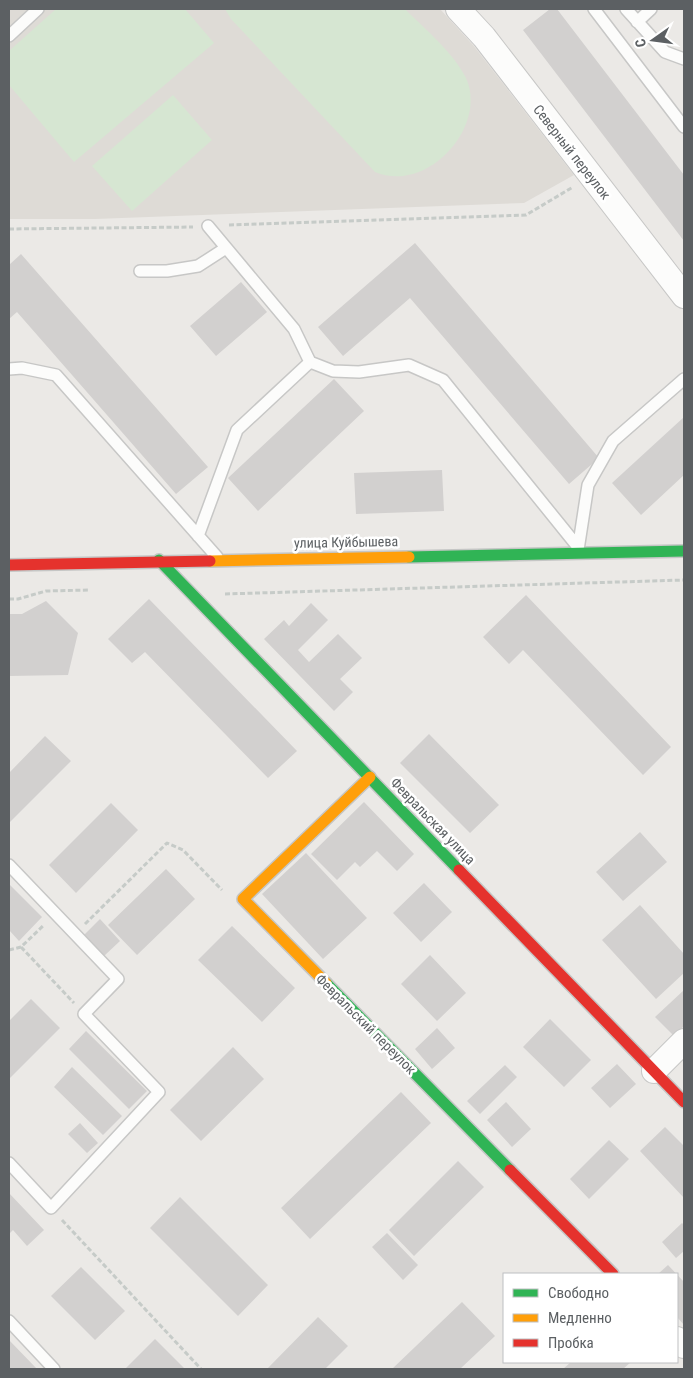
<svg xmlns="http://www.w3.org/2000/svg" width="693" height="1378" font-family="'Roboto Condensed',sans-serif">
	<rect width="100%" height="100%" fill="#ebe9e6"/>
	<path fill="#dedbd6" d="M9,9h431l33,36 101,130 -50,28 -429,16h-86z"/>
	<path fill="#d6e6d2" d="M56,9h129l29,34 -140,119 -65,-77v-34z
		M225,9h180c19,19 49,44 61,69 22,48 -38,116 -91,94l-144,-153z
		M173,95l39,45 -80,71 -40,-45z"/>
	<path fill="#d2d0cf" d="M550,9h7l127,166v66l-161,-211z
		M415,243l184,215 -30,26 -159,-186 -67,58 -25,-29z
		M21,254l187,213 -32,27 -159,-182 -8,7v-54z
		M241,282l26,30 -51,44 -26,-30z
		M334,379l30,32 -106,100 -30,-33z
		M684,417v58l-43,40 -29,-32z
		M442,470l2,41 -88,3 -2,-41z
		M526,595l145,152 -28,28 -120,-125 -14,14 -26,-27z
		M149,599l148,152 -29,27 -123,-126 -13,11 -24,-24z
		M46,601l32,32 -10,42 -59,1v-62h13z
		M311,603l17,17 -30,30 11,12 29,-28 24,24 -22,21 13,13 -19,19 -70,-72 20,-19 5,6z
		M429,734l70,71 -29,28 -70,-70z
		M45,736l26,25 -61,61 -1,-49z
		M364,802l50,52 -17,17 -20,-20 -17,16 -5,-5 -18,18 -26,-26z
		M111,803l27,27 -62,63 -27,-28z
		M640,832l27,30 -44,39 -27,-29z
		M306,853l61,65 -44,41 -61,-65z
		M166,869l29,30 -58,56 -29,-30z
		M424,883l28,29 -31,30 -28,-29z
		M9,884l33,33 -23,24 -10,-11z
		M640,905l44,49v19l-28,26 -54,-59z
		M100,919l20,22 -16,15 -20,-21z
		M232,926l63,62 -33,34 -64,-62z
		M430,955l36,38 -29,28 -36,-37z
		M684,990v36l-10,10 -19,-19z
		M31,999l29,29 -51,51v-58z
		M550,1019l41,41 -27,27 -41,-40z
		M437,1028l18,20 -23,21 -17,-20z
		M86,1031l61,60 -18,18 -60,-60z
		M233,1047l31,32 -63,62 -31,-31z
		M617,1064l19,20 -26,24 -19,-20z
		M505,1065l12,12 -37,37 -13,-13z
		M72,1067l50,49 -19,19 -49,-48z
		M401,1092l30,31 -121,116 -29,-31z
		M506,1102l25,27 -19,18 -25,-27z
		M80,1123l18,20 -11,10 -19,-19z
		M665,1127l19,19v52l-44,-47z
		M609,1140l20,19 -40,40 -19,-20z
		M458,1161l26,26 -70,69 -25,-26z
		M9,1193l35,37 -17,16 -14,-16 -4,4z
		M180,1197l88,88 -30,31 -88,-88z
		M682,1223l2,2v26l-8,7 -14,-16z
		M387,1233l31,32 -15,15 -31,-33z
		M668,1265l16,17v43l-7,-8v-43h-19z
		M81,1267l44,44 -30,29 -44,-44z
		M462,1302l33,34 -35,33h-68z
		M318,1317l30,29 -23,23h-58z
		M155,1339l30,30h-60z
		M9,1340l28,29h-28z
		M571,1362h60l-8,7h-60z"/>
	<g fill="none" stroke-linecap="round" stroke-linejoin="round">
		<defs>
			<path id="lane" d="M594,9l90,118
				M626,9l39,43 19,7
				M637,22l14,-13
				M9,36l29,-27
				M208,226l86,103 16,33
				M140,271h27l31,-5 28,-18
				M9,369l13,-1 34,7 161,182
				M198,536l39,-106 73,-68 23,9 26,1 50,-7 34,15 135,167
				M578,550l10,-65 25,-44 71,-62
				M9,865l109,114 -34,35 75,78 -108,116 -42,-45
				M9,1321l45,48"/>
			<path id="street" d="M458,9l26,28 200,259
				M654,1071l30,-30
				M677,1339l7,7"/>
			<path id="fast" d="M409,557l275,-6
				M159,560l300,310
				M326,983l184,187"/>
			<path id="slow" d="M210,561l199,-4
				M326,983l-83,-84 127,-122"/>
			<path id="jam" d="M9,565l201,-4
				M459,870l225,232
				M510,1170l103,104"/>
		</defs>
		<use href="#lane" stroke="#c7c7c6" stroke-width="14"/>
		<use href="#street" stroke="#c7c7c6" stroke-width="26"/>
		<use href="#fast" stroke="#c5c6c5" stroke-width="14"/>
		<use href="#slow" stroke="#c5c6c5" stroke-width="14"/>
		<use href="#jam" stroke="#c5c6c5" stroke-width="14"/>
		<path stroke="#c6cbc8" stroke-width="3" stroke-dasharray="5 2.5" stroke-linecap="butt" d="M229,225l297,-10 47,-28
			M9,229l184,-2
			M225,594l459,-14
			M9,599h9l28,-8 43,-1
			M85,924l82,-81 16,7 39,40
			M21,947l53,56
			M9,950l12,-3 23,-22
			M62,1220l139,149"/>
		<use href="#lane" stroke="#fcfcfb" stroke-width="11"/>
		<use href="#street" stroke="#fcfcfb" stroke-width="24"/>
		<use href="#fast" stroke="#30b455" stroke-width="11"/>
		<use href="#slow" stroke="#ff9f0a" stroke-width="11"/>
		<use href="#jam" stroke="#e5322d" stroke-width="11"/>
	</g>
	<g text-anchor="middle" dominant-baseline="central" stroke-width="5" stroke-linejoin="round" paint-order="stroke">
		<g font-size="14" fill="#5c6063" stroke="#fff">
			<text transform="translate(572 152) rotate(52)">Северный переулок</text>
			<text transform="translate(346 542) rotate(-1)">улица Куйбышева</text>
			<text transform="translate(433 821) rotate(46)">Февральская улица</text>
			<text transform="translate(366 1024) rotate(45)">Февральский переулок</text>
		</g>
	</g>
	<rect width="693" height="1378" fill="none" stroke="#5c6063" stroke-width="20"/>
	<rect x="503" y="1273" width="175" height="90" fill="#ffffff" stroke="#bebfc1"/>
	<rect x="513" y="1289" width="25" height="8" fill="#30b455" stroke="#bebfc1"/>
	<text x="548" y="1298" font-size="15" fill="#5c6063">Свободно</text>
	<rect x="513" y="1314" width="25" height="8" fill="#ff9f0a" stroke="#bebfc1"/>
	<text x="548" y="1323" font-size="15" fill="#5c6063">Медленно</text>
	<rect x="513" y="1339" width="25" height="8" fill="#e5322d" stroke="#bebfc1"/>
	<text x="548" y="1348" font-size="15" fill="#5c6063">Пробка</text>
	<g transform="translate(653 40) rotate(256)" stroke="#ffffff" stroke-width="4" paint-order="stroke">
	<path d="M0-4L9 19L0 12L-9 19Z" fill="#5c6063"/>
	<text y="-8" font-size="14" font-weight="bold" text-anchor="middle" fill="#5c6063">С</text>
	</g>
</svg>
